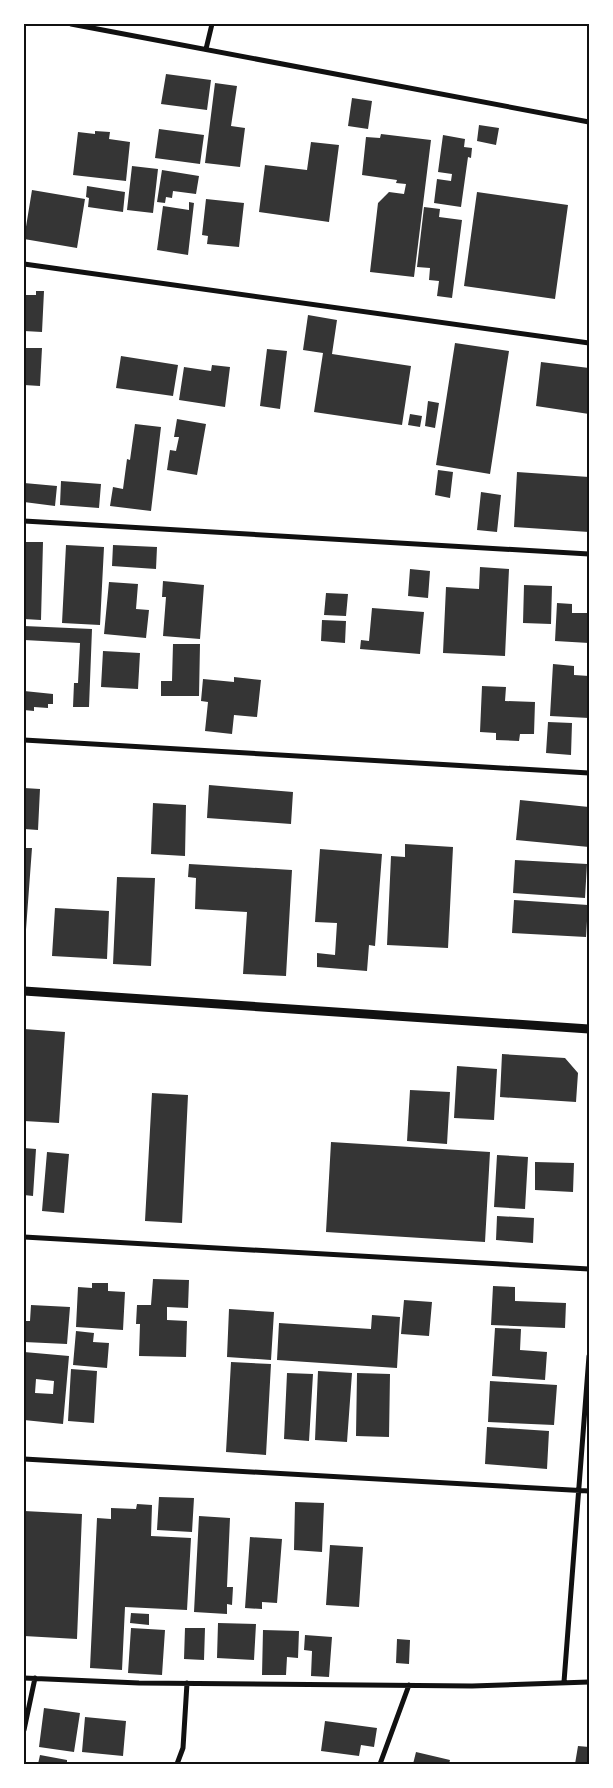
<svg xmlns="http://www.w3.org/2000/svg" width="613" height="1788" font-family="Lora,serif">
	<rect width="100%" height="100%" fill="#fff"/>
	<path fill="#353535" fill-rule="evenodd" d="M166,74l45,6 -4,30 -46,-6z
		M215,83l22,3 -6,40 14,2 -5,39 -35,-4z
		M352,98l20,3 -4,28 -20,-3z
		M479,125l20,3 -3,17 -19,-4z
		M159,129l45,6 -4,29 -45,-6z
		M95,131l15,1 -1,7 21,3 -4,39 -53,-6 5,-43 17,2z
		M381,134l50,6 -17,137 -44,-5 8,-69 11,-11 15,2 2,-10 -10,-1 1,-3 -35,-5 4,-38 14,1z
		M443,135l22,4 -1,8 8,1 -1,10 -3,-1 -7,50 -27,-4 3,-24 14,2 1,-7 -14,-2z
		M311,142l28,3 -10,77 -70,-10 6,-47 42,5z
		M132,166l26,3 -5,44 -26,-3z
		M162,170l37,6 -3,18 -23,-3 -1,7 -6,-1 -1,6 -8,-1z
		M87,186l38,6 -2,20 -35,-5 1,-9 -3,-1z
		M32,190l53,9 -8,49 -53,-9z
		M477,192l91,13 -13,94 -91,-13z
		M206,199l38,4 -5,44 -32,-3 1,-8 -6,-1z
		M189,202l5,1 -6,52 -31,-5 6,-44 26,4z
		M424,207l16,2 -1,8 23,3 -10,78 -15,-2 2,-15 -10,-1 1,-12 -13,-1z
		M24,290h2l-1,5h11v-4h8l-2,41 -18,-1z
		M308,315l29,5 -5,34 79,12 -9,59 -88,-13 9,-59 -20,-3z
		M455,343l54,8 -19,123 -54,-9z
		M24,348h18l-2,38 -16,-1z
		M267,349l20,2 -7,58 -20,-3z
		M121,356l57,9 -5,31 -57,-8z
		M541,362l48,6v46l-53,-8z
		M212,365l18,2 -5,40 -46,-7 5,-33 27,4z
		M428,401l11,2 -4,25 -10,-2z
		M410,414l12,2 -2,11 -12,-2z
		M177,419l29,5 -9,51 -30,-5 3,-20 6,1 3,-14h-5z
		M135,424l26,3 -10,84 -41,-5 3,-19 10,2 4,-30 3,1z
		M438,470l15,2 -3,26 -15,-3z
		M517,472l72,5v55l-75,-5z
		M61,481l40,3 -2,24 -39,-3z
		M24,483l33,3 -2,20 -31,-4z
		M481,492l20,3 -4,37 -20,-2z
		M24,542h19l-2,78 -17,-1z
		M66,545l38,2 -4,78 -38,-2z
		M113,545l44,2 -1,22 -44,-3z
		M480,567l29,2 -4,87 -62,-3 3,-66 33,2z
		M410,569l20,2 -2,27 -20,-2z
		M163,581l41,4 -4,54 -37,-3 3,-39h-4z
		M109,582l29,2 -2,25 13,1 -3,28 -42,-4z
		M524,585l28,1 -1,38 -28,-1z
		M326,593l22,1 -2,22 -22,-1z
		M557,603l15,1v9h17v30l-34,-2z
		M372,608l52,4 -4,42 -60,-5 1,-9 8,1z
		M322,620l24,1 -1,22 -24,-2z
		M24,626l68,3 -3,78h-16l1,-24h4l2,-40 -56,-3z
		M173,644h27l-1,52h-38v-15h11z
		M103,651l37,2 -2,36 -37,-2z
		M553,664l21,2v9l15,1v42l-39,-2z
		M234,677l27,3 -4,37 -23,-2 -2,19 -27,-3 3,-29 -7,-1 2,-22 31,3z
		M482,686l24,1 -1,14 30,1 -1,32h-14l-1,7 -23,-1v-7l-16,-1z
		M24,691l29,3v10h-5v4l-14,-1v4l-10,-1z
		M548,722l24,1 -1,32 -25,-2z
		M209,785l84,7 -2,32 -84,-6z
		M24,788l16,1 -2,41 -14,-1z
		M520,800l69,7v40l-73,-7z
		M153,803l33,2 -1,51 -34,-2z
		M405,844l48,3 -5,101 -61,-3 4,-89 14,1z
		M24,848h8l-7,95h-1z
		M320,849l62,5 -7,92 -6,-1 -2,26 -50,-4v-14l18,2 2,-32 -22,-1z
		M515,860l72,4 -2,34 -72,-5z
		M189,864l103,6 -6,106 -43,-2 4,-62 -52,-3 1,-31 -8,-1z
		M117,877l38,1 -4,88 -38,-2z
		M514,900l74,5 -2,32 -74,-4z
		M55,908l54,3 -2,48 -55,-3z
		M24,1029l41,3 -6,91 -35,-2z
		M502,1054l63,4 13,15 -2,29 -76,-5z
		M457,1066l40,3 -3,51 -40,-2z
		M410,1090l40,2 -3,52 -40,-3z
		M152,1093l36,2 -6,128 -37,-2z
		M331,1142l159,10 -5,90 -159,-10z
		M24,1148l12,1 -3,47 -9,-1z
		M47,1152l22,2 -5,59 -22,-2z
		M497,1155l31,2 -3,52 -31,-2z
		M535,1162l39,1 -1,29 -38,-2z
		M497,1216l37,2 -1,25 -37,-3z
		M153,1279l36,1 -1,28 -21,-1v13l20,1 -1,36 -47,-1 1,-32h-4l1,-19h14z
		M92,1283h16v8l17,1 -2,38 -47,-3 2,-40 14,1z
		M493,1286l22,1v14l51,2 -1,25 -74,-3z
		M404,1300l28,2 -3,34 -28,-2z
		M31,1305l39,2 -3,37 -43,-2v-21h6z
		M229,1309l45,3 -3,48 -44,-3z
		M372,1315l28,2 -3,51 -120,-8 2,-37 92,6z
		M495,1328l26,1 -1,21 27,2 -2,28 -53,-4z
		M76,1331l18,2 -1,9 16,1 -2,25 -34,-3z
		M24,1352l45,4 -6,68 -39,-4zM36,1379l18,2 -1,13 -18,-1z
		M231,1362l40,2 -5,91 -40,-3z
		M71,1369l26,2 -3,52 -26,-2z
		M318,1371l34,2 -5,69 -32,-2z
		M287,1373l26,1 -4,67 -25,-2z
		M357,1373l33,1 -1,63 -33,-1z
		M490,1381l67,4 -3,40 -66,-3z
		M487,1427l62,4 -2,38 -62,-5z
		M159,1497l35,1 -2,34 -35,-2z
		M295,1502l29,1 -2,49 -28,-2z
		M137,1504l15,1 -1,31 40,2 -4,72 -62,-3 -3,63 -32,-2 7,-150 14,1v-11l25,1z
		M24,1511l58,3 -5,125 -53,-3z
		M199,1516l31,2 -3,69h6l-1,18 -5,-1v10l-33,-2z
		M250,1537l32,2 -5,64 -15,-1v7l-17,-1z
		M330,1545l33,2 -4,60 -33,-2z
		M131,1613l18,1v11l-19,-2z
		M218,1623l38,1 -2,36 -37,-2z
		M131,1628l34,2 -3,45 -34,-2z
		M185,1628h20l-1,32 -20,-1z
		M263,1630l36,1 -1,27 -11,-1 -1,18h-24z
		M305,1635l27,2 -3,40 -18,-1 1,-25 -8,-1z
		M397,1639l13,1 -1,24 -13,-1z
		M44,1708l36,5 -6,39 -35,-5z
		M85,1717l41,4 -3,35 -41,-4z
		M325,1721l52,7 -3,19 -13,-2 -2,11 -38,-5z
		M578,1746l11,1v17h-14z
		M416,1752l34,8 -1,4h-36z
		M40,1755l27,5v4h-29z"/>
	<g fill="none" stroke-linecap="round" stroke-linejoin="round">
		<path stroke="#111" stroke-width="5" d="M71,24l518,98
			M206,49l6,-25
			M24,264l565,79
			M24,521l565,33
			M24,740l565,33
			M24,1237l565,32
			M24,1459l565,32
			M24,1678l115,5 333,3 117,-4
			M564,1682l25,-326
			M24,1730l11,-52
			M177,1764l6,-16 4,-65
			M380,1764l29,-79"/>
		<path stroke="#111" stroke-width="9" d="M24,991l565,38"/>
	</g>
	<rect width="613" height="1788" fill="none" stroke="#ffffff" stroke-width="50"/>
	<rect x="25" y="25" width="563" height="1738" fill="none" stroke="#111" stroke-width="2"/>
</svg>
